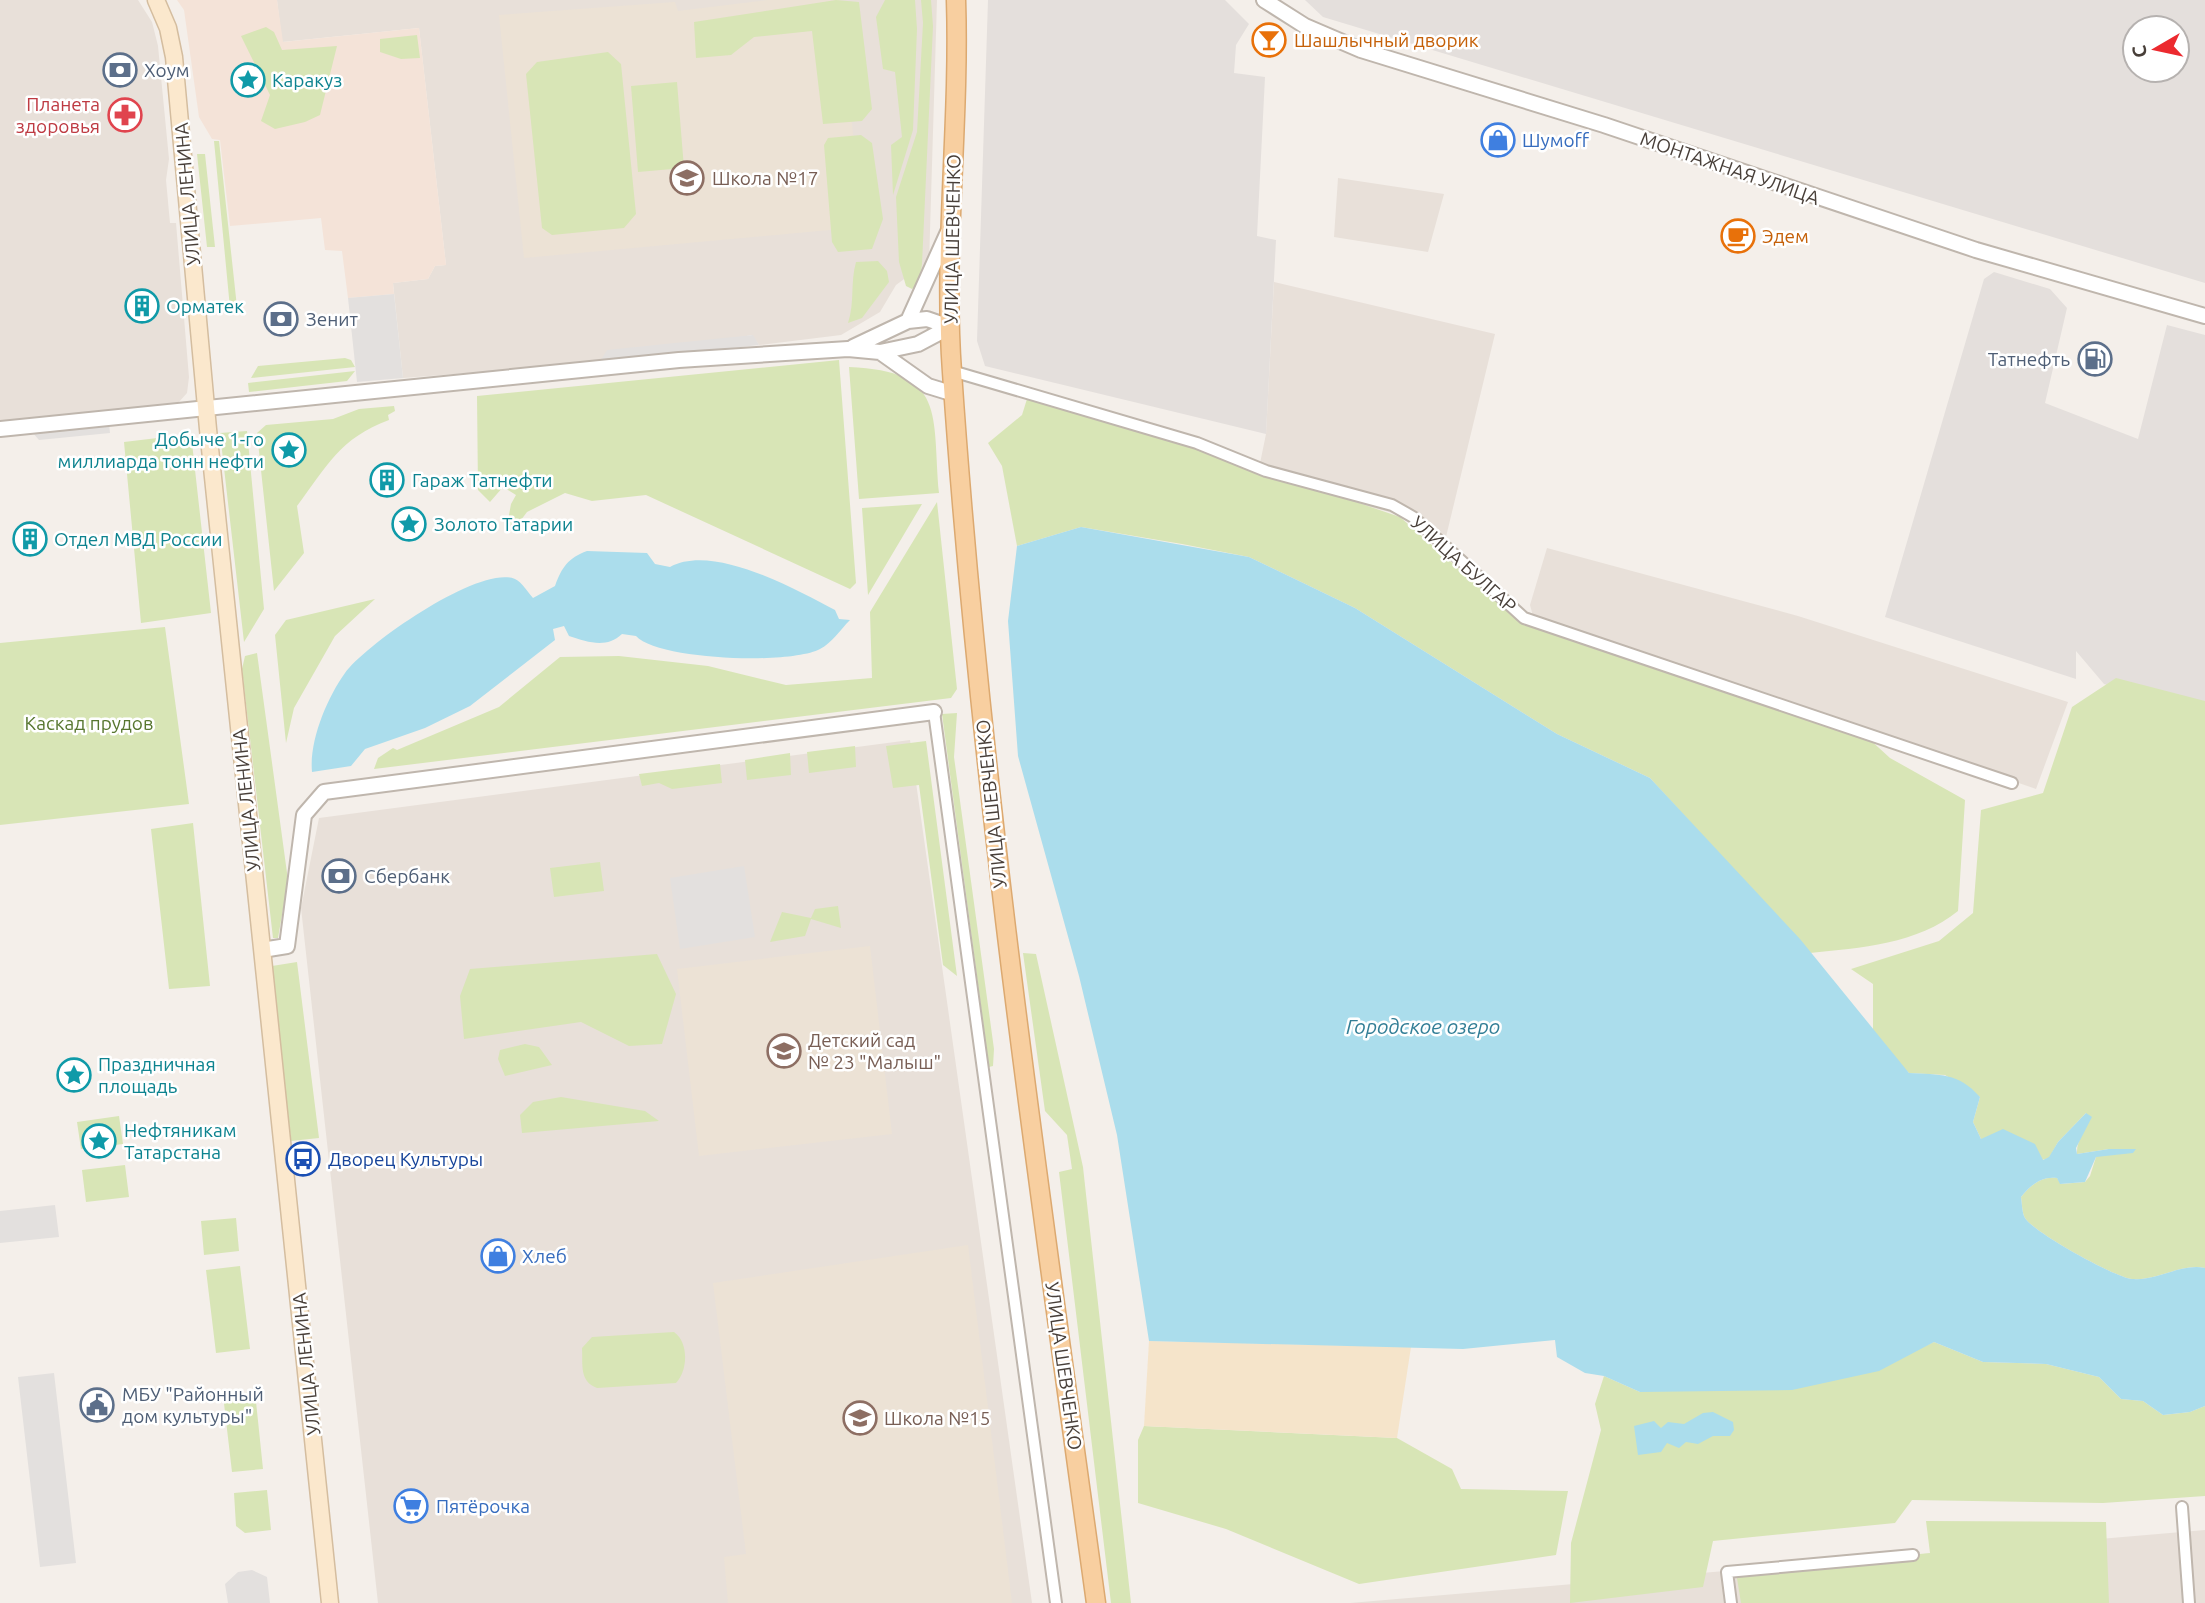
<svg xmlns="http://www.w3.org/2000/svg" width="2205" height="1603" font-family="Ubuntu,sans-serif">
	<rect width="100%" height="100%" fill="#f4efea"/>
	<path fill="#e8e0d9" d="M0,0h138l14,22 6,24 11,113 -3,21 4,43h6l13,154 -2,16 -9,10 -178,20z
		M277,0h660l-8,264 -7,15 -11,-5 -15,11 -16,27 -39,23 -82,10 -7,-10 -153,28 -196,15 -10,-95 35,-4 7,-13 11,-1 -27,-237 -137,14z
		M1338,178l106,16 -16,58 -94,-15z
		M1274,282l221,52 -50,207 -40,-25 -148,-38 9,-44z
		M1547,548l251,68 270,86 -32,87 -503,-173 -3,-11z
		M910,740l122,863h-654l-77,-695 18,-90z
		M2205,1530v73h-855z"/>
	<path fill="#f4e3d8" d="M177,0h100l6,42 136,-14 27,237 -11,1 -7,13 -35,4 1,11 -46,4 -6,-47 -17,-1 -4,-32 -91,8 -10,-86 -8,-1 -13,-22 -15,-107z"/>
	<path fill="#e4dfdc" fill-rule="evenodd" d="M988,0h237l24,24 -13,21 -2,28 31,4 -8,159 19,4 -10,194 -281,-68 -8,-25z
		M1305,0h900v283l-882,-266zM2135,28h42v42h-42z
		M1994,272l56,17 17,19 -22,95 93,36 29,-114 38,10v377l-101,-28 -28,-33v28l-191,-62 99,-338z"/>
	<path fill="#ece2d5" d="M768,0h72l22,227 -338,31 -25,-243 176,-13 3,9z
		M870,946l22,188 -193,22 -22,-187z
		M968,1245l44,358h-284l-4,-46 22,-3 -33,-271z"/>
	<path fill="#d8e5b6" d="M836,0l23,2 13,107 -10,12 -39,3 -11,-93 -58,6 -23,18 -35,3 -2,-36z
		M885,0h30l2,29 -4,101 -20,65 -2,-50 11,-8 -7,-65 -12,-3 -7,-52z
		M921,0h10l2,26 -11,238 -3,19 -7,6 -6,-3 -7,-24 -3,-65 21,-65 6,-109z
		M266,27l8,5 8,18 55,-4 -17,69 -15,7 -30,7 -14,-8 9,-26 -29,-59z
		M417,35l3,23 -19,1 -21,-7v-13z
		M608,52l13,12 15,150 -12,14 -72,7 -10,-7 -16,-154 11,-12z
		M677,82l7,86 -46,4 -7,-86z
		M861,135l11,8 11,76 -11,30 -34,3 -6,-10 -8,-97 4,-7z
		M214,141h5l18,166 -7,1z
		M197,154h8l10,93h-8z
		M878,261l9,10 2,11 -27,36 -14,5c7,-21 2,-40 8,-61z
		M345,358l6,2 4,7 -104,11 7,-12z
		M839,360l17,223 -6,6 -204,-94 -54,6 -27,-8 -38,19 -15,20 -5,-6 4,-22 5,-9 -13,-8 -13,15 -12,-12 -1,-94z
		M849,367c98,4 83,47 90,126l-80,6z
		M355,371l-8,10 -98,11 -1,-9z
		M1027,399l153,43 220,75 117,103 350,117 23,21 75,42 -7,111c-40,33 -98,37 -148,42l-160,-175 -93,-44 -202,-126 -106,-51 -67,-13 -101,-17 -64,19 -15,-80 -14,-23 34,-28z
		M394,406l1,5 -7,4 1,5c-49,18 -62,46 -92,86l7,47 -30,38 -17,-158 9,-8 67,-6 26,-10z
		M247,431l17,178 -20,33 -24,-209z
		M191,434l20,179 -70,10 -17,-181z
		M937,502l20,187 -6,9 -577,71 4,-11 15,-10 4,2 102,-43 61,-50 59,-1 89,10 78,19 86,-7 -2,-66z
		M922,504l-54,91 -6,-87z
		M375,599l-40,37 -41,72 -8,35 -11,-108 11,-15z
		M165,627l24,177 -189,21v-182z
		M257,653l31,227 -10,58h-5l-31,-269 3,-13z
		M2116,678l89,23v567c-24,-5 -48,13 -73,11 -16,-1 -99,-47 -107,-61 -3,-5 -3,-15 -4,-21 10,-12 20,-21 36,-19l4,6 24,-2 5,-6 6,-19 13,-8 -32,5c-1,-17 12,-21 9,-41l-28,29 -9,16 -7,2 -61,-21 -8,-17 7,-25 -35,-22 -36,-2 -36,-34v-55l-22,-15 88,-28 34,-28 8,-103 62,-17 29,-86z
		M957,713l-3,44 40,292 -1,17 -4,1 -47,-353z
		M926,741l31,235 -14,-11 -24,-180 -26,3 -7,-42z
		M855,746l1,21 -47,6 -2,-21z
		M790,753l1,22 -44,5 -2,-20z
		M720,764l2,19 -50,6 -13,-6 -17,3 -3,-12z
		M193,823l17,163 -41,3 -18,-160z
		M600,862l4,29 -50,6 -4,-29z
		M838,906l3,22 -30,-9 -6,17 -35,6 12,-30 29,6 4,-9z
		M1023,953l13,1 47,213 48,436h-20l-52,-431 13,-3 -5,-34 -22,-24z
		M657,954l19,40 -14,50 -33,2 -48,-24 -117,17 -4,-43 10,-27z
		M297,962l22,176 -28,3 -19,-175z
		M525,1044l14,3 13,18 -47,11 -7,-17 2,-9z
		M561,1097l84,14 14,10 -137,12 -2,-18 13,-13z
		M119,1116l4,28 -42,5 -4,-27z
		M125,1165l4,32 -43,5 -4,-32z
		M236,1218l3,33 -35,4 -3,-34z
		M240,1266l10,83 -34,4 -10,-83z
		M674,1332c15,10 14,39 2,51l-79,5c-18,-7 -14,-23 -15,-40l10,-11z
		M1934,1342l49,20 63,2 53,13 22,22 22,2 20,14 27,-3 15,-6v90l-102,7 -191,-3 -17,23 -182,18 -10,46 -133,16 1,-60 30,-113 -6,-26 9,-28 36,16 276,-42z
		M255,1392l8,77 -31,3 -9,-77z
		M1144,1426l253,12 55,31 9,20 107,2 -12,64 -197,29 -133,-55 -88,-26v-63z
		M267,1490l4,40 -26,3 -9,-7 -2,-33z
		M1926,1521l180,1 3,81h-368l-5,-31 194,-19z"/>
	<path fill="#f5e4ca" d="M1149,1341l262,6 -14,91 -253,-12z"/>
	<path fill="#e3e0de" d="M394,294l9,84 -46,4 -9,-84z
		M753,335l6,10 -160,18 8,-13z
		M109,423l1,10 -71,7 -7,-8z
		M744,866l11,71 -75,12 -10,-71z
		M55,1205l4,32 -59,6v-32z
		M54,1373l22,190 -36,4 -22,-190z
		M252,1570l15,7 3,26h-42l-3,-19 13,-12z"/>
	<path fill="#abddec" d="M1081,527l168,30 106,51 202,126 93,44 150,161 109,134c31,2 49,-1 71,24l-7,25 8,17 22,-10 32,15 8,16 6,-3 9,-15 28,-29 6,4 -16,31 1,6 32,-5h27l-3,4 -37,4 -11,25 -25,2 -3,-6c-16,-2 -26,7 -36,19 1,6 1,16 4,21 8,14 91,60 107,61 25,2 49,-16 73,-11v138l-15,6 -27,3 -20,-14 -22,-2 -22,-22 -53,-13 -63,-2 -49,-20 -55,29 -87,19 -152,2 -36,-16 -19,-3 -28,-16 -2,-17 -92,9 -314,-8 -32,-206 -38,-159 -61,-220 -10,-135 9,-75z
		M587,551l60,2 8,11 15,3c43,-24 125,22 165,43l4,9 11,1c-10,10 -18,23 -30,29 -30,16 -162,11 -184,-13l-14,-2c-16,15 -34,8 -53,2l-5,-10 -11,3 2,11 -85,66 -45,22 -60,21 -14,17 -39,6c-3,-31 15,-74 33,-99 21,-29 135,-109 170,-94 7,3 13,14 18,19l22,-12c7,-19 13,-28 32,-35z
		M1713,1412l20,10 1,8 -4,6h-17l-15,8 -12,-2 -7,6 -12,-5 -6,9 -23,3 -4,-29 20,-5 7,7 7,-6 16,2 19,-11z"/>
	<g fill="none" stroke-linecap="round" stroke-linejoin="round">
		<defs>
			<path id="minor" d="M952,371l245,72 69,28 126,34 21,12 111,101 488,165
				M934,712l122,891
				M2182,1507l7,96
				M1731,1603l-4,-31 186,-17"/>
			<path id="tertiary" d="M1264,0l41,26 56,24 243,75 372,125 229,66
				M908,321l40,-89
				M853,347l55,-26 19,-2 23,8
				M880,352l38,-8 32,-17
				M0,429l679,-69 169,-11 32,3 48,34 26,8
				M262,950l25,-4 17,-131 20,-23 610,-80"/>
			<path id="secondary" d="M156,0l12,28 6,29 34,372 122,1174"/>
			<path id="primary" d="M956,0c4,124 -13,249 -4,372 28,413 88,822 144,1231"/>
		</defs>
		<use href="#minor" stroke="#bfb6ad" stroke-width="14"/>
		<use href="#tertiary" stroke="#bfb6ad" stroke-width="18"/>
		<use href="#secondary" stroke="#d4bd9f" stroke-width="19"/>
		<use href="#primary" stroke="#dca970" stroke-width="21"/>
		<use href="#minor" stroke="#fff" stroke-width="10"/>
		<use href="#tertiary" stroke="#fff" stroke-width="14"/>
		<use href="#secondary" stroke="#fbe8cd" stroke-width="16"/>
		<use href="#primary" stroke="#f8cfa0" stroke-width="18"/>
	</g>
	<defs>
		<symbol id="bar-ring" viewBox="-11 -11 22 22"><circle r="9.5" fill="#fff" stroke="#e8710a" stroke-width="1.5"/><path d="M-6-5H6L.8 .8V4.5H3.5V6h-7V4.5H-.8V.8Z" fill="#e8710a"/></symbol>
		<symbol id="bank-ring" viewBox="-11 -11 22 22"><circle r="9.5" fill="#fff" stroke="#5c6f8a" stroke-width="1.5"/><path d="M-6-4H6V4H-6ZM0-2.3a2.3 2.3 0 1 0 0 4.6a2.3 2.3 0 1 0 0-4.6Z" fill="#5c6f8a"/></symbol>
		<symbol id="sight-ring" viewBox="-11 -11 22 22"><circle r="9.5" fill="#fff" stroke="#0f9aa8" stroke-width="1.5"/><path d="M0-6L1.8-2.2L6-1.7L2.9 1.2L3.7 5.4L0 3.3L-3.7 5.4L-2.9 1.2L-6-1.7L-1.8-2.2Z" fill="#0f9aa8"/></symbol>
		<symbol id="pharmacy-ring" viewBox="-11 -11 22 22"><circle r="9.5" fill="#fff" stroke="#e0444e" stroke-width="1.5"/><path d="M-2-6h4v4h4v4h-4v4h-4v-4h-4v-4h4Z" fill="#e0444e"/></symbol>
		<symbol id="shop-ring" viewBox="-11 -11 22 22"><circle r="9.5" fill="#fff" stroke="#3f7fe0" stroke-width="1.5"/><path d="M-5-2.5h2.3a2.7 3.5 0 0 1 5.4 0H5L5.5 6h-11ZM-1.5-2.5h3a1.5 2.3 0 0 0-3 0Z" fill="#3f7fe0"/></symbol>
		<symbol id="school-ring" viewBox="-11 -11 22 22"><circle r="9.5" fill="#fff" stroke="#8d6e63" stroke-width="1.5"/><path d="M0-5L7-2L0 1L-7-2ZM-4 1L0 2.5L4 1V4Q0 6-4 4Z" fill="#8d6e63"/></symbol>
		<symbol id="cafe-ring" viewBox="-11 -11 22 22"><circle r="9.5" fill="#fff" stroke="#e8710a" stroke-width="1.5"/><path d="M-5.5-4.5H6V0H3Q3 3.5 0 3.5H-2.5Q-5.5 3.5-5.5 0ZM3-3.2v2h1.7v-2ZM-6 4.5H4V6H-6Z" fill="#e8710a"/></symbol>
		<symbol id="building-ring" viewBox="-11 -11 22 22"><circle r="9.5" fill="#fff" stroke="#0f9aa8" stroke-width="1.5"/><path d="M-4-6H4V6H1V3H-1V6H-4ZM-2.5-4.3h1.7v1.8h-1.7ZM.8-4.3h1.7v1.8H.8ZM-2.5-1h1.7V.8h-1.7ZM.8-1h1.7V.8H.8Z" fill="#0f9aa8"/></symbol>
		<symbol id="fuel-ring" viewBox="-11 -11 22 22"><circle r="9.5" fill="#fff" stroke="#5c6f8a" stroke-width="1.5"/><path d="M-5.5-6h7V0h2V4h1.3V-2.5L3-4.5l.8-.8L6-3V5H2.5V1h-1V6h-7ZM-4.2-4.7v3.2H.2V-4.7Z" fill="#5c6f8a"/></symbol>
		<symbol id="bus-ring" viewBox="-11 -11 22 22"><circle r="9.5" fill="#fff" stroke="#1a4fb4" stroke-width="1.5"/><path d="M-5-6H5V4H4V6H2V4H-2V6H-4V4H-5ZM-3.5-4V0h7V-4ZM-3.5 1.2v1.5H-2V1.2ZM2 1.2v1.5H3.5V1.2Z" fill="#1a4fb4"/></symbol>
		<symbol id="civic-ring" viewBox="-11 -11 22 22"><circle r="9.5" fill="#fff" stroke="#5c6f8a" stroke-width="1.5"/><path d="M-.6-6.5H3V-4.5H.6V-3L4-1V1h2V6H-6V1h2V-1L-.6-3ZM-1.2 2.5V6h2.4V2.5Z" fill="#5c6f8a"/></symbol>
		<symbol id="supermarket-ring" viewBox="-11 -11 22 22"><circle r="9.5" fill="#fff" stroke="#3f7fe0" stroke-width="1.5"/><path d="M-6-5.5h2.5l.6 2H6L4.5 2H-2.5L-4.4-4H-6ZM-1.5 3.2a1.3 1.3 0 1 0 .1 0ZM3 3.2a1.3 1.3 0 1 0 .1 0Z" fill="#3f7fe0"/></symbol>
	</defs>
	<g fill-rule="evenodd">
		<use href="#bar-ring" x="1250" y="21" width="38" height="38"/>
		<use href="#bank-ring" x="101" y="51" width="38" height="38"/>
		<use href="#sight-ring" x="229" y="61" width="38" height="38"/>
		<use href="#pharmacy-ring" x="106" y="96" width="38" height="38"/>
		<use href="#shop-ring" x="1479" y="121" width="38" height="38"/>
		<use href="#school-ring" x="668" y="159" width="38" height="38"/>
		<use href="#cafe-ring" x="1719" y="217" width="38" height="38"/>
		<use href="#building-ring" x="123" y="287" width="38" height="38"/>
		<use href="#bank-ring" x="262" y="300" width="38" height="38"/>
		<use href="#fuel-ring" x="2076" y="340" width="38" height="38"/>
		<use href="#sight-ring" x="270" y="431" width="38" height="38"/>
		<use href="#building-ring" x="368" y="461" width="38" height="38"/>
		<use href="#sight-ring" x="390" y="505" width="38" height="38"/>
		<use href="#building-ring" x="11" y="520" width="38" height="38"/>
		<use href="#bank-ring" x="320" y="857" width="38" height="38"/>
		<use href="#school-ring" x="765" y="1032" width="38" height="38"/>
		<use href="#sight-ring" x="55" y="1056" width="38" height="38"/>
		<use href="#sight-ring" x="80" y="1122" width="38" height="38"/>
		<use href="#bus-ring" x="284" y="1140" width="38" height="38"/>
		<use href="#shop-ring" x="479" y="1237" width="38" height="38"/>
		<use href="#civic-ring" x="78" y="1386" width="38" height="38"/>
		<use href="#school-ring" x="841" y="1399" width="38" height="38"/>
		<use href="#supermarket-ring" x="392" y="1487" width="38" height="38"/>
	</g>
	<g text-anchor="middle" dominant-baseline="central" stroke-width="5" stroke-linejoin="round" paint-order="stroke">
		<g font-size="19" fill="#c56008" stroke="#fff" text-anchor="start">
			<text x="1294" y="40">Шашлычный дворик</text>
			<text x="1762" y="236">Эдем</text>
		</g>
		<g font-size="19" fill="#4e5e75" stroke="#fff" text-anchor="start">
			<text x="144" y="70">Хоум</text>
			<text x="306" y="319">Зенит</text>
			<text x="2070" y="359" text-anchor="end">Татнефть</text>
			<text x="364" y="876">Сбербанк</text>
			<text x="122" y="1394">МБУ "Районный<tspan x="122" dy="22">дом культуры"</tspan></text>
		</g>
		<g font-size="19" fill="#0d838f" stroke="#fff" text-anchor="start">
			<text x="272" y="80">Каракуз</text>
			<text x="166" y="306">Орматек</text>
			<text x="264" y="439" text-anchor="end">Добыче 1-го<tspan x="264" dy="22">миллиарда тонн нефти</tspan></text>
			<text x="412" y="480">Гараж Татнефти</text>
			<text x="434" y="524">Золото Татарии</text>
			<text x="54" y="539">Отдел МВД России</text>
			<text x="98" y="1064">Праздничная<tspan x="98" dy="22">площадь</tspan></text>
			<text x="124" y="1130">Нефтяникам<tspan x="124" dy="22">Татарстана</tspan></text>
		</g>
		<g font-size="19" fill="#be3a42" stroke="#fff" text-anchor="end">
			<text x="100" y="104">Планета<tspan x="100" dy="22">здоровья</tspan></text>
		</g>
		<g font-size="19" fill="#366cbe" stroke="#fff" text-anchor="start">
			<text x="1522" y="140">Шумоff</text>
			<text x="522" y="1256">Хлеб</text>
			<text x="436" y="1506">Пятёрочка</text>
		</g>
		<g font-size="19" fill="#483f39" stroke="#fff">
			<text transform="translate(1730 168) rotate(19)">МОНТАЖНАЯ УЛИЦА</text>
			<text transform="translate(187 194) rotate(-95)">УЛИЦА ЛЕНИНА</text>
			<text transform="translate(952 239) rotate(-89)">УЛИЦА ШЕВЧЕНКО</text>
			<text transform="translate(1464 564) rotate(42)">УЛИЦА БУЛГАР</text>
			<text transform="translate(246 800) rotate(-96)">УЛИЦА ЛЕНИНА</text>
			<text transform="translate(991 804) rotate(-96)">УЛИЦА ШЕВЧЕНКО</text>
			<text transform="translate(306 1364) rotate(-96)">УЛИЦА ЛЕНИНА</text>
			<text transform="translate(1064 1366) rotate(82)">УЛИЦА ШЕВЧЕНКО</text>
		</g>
		<g font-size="19" fill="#785e54" stroke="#fff" text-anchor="start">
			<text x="712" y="178">Школа №17</text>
			<text x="808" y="1040">Детский сад<tspan x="808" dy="22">№ 23 "Малыш"</tspan></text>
			<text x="884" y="1418">Школа №15</text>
		</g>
		<g font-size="19" fill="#57762f" stroke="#fff">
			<text x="89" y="723">Каскад прудов</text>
		</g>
		<g font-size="19" fill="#164399" stroke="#fff" text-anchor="start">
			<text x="328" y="1159">Дворец Культуры</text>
		</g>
		<g font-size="21" font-style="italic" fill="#327e96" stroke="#fff">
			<text x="1423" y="1026">Городское озеро</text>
		</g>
	</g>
	<g transform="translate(2156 49) rotate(261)"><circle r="33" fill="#ffffff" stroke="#b6b2b0" stroke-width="2"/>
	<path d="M0-5L12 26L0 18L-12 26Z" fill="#ec2a2f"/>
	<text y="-10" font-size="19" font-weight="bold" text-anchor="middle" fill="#483f39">С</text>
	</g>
</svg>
